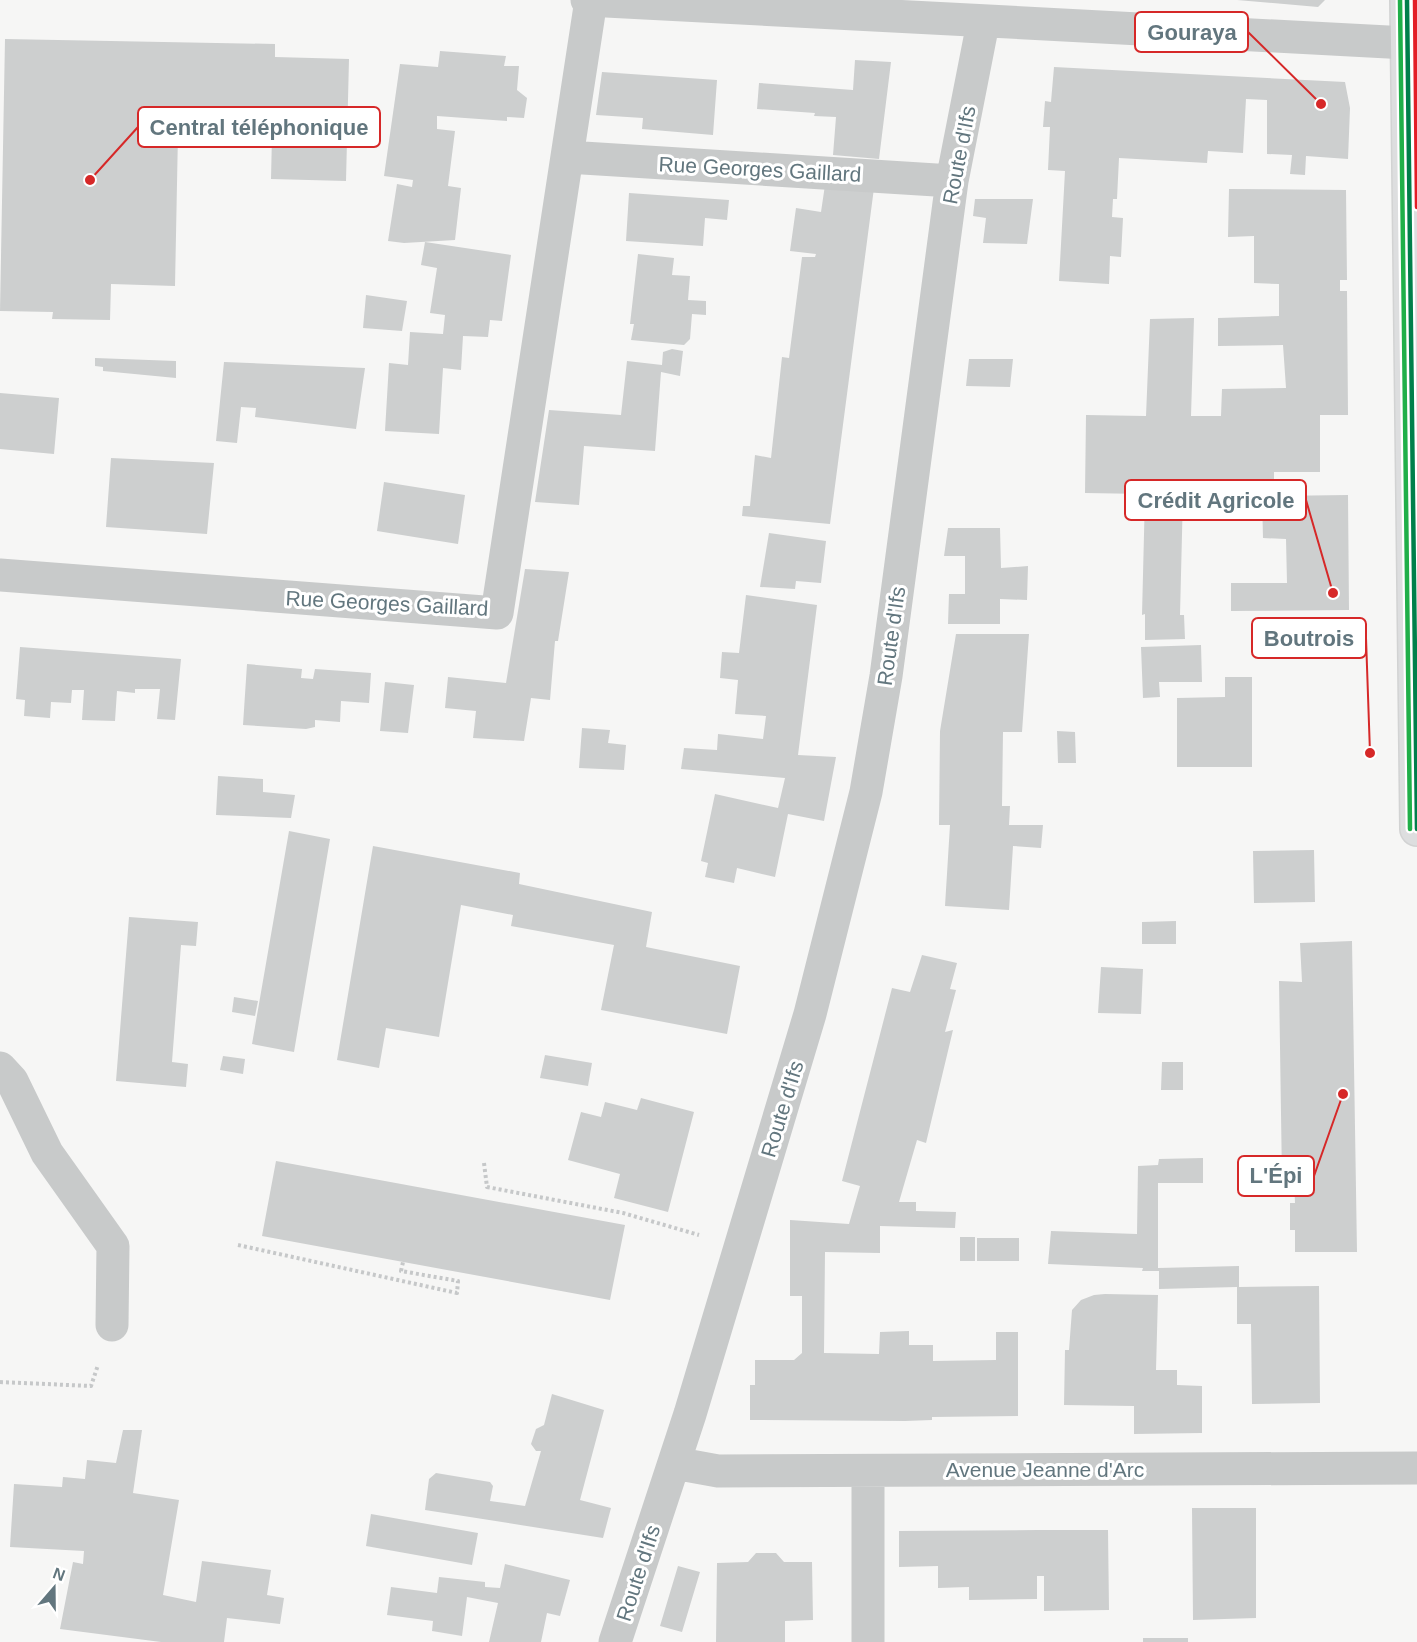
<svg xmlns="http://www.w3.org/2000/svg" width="1417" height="1642" font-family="Helvetica,sans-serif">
	<rect width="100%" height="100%" fill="#f6f6f5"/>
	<path fill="#cdcfcf" d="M1237,0h88l-7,7z
		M5,39l270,5v13l74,2 -3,122 -75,-2 1,-44 -94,-2 -3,153 -64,-2 -1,36 -58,-1 1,-7 -53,-1z
		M440,51l66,5 -2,10h15l-2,24 10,8 -3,20 -17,-1v4l-70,-5v13l18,2 -7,55 13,2 -6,52 -51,3 -16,-2 9,-57 15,3 1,-7 -29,-4 16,-112 38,3z
		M855,60l36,2 -12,97 -46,-4 3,-38 -22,-1 1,-3 -58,-4 2,-26 94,7z
		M1054,67l291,15 5,26 -2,51 -42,-3 -1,19 -15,-1 2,-19 -25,-1v-54l-21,-1 -3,54 -35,-2 -1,12 -88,-5 -2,41h-4l-1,18 11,1 -2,39 -11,-1 -1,28 -50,-3 6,-110 -17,-1 2,-43h-7l2,-26 6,1z
		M602,72l115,8 -4,55 -71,-6 1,-11 -47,-3z
		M825,185l49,3 -44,336 -88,-8 1,-10h7l5,-51 16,3 11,-101 7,1 13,-101h13l1,-3 -26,-3 6,-43 25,4z
		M1229,189l117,1 1,90h-7v11h7l1,124h-28v57h-46v24l74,-1 1,115 -118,1v-28h56l-1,-44 -23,-1 -1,-42 -73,2v-4h-6l-3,121h4l1,24 -40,1v-26l-3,1 3,-121 -60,-1 1,-78 60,1 4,-97 44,-1 -3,98h30l1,-27 64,-1 -3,-43 -65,1v-28l61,-2v-32l-25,-1v-47l-26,1z
		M629,193l100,7 -2,20 -22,-2 -2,28 -77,-5z
		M975,199h58l-6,45 -44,-1 3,-25 -13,-2z
		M425,242l86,13 -9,66 -12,-1 -2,17 -25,-1 -2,34 -18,-2 -4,66 -54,-3 4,-68 19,2 2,-33 33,2 2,-19 -15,-2 7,-45 -16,-3z
		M638,254l36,4 -2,17 18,1 -2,24 18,1v14l-14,-1 -2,25 -6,6 -53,-5 3,-16h-4z
		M366,295l41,6 -5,30 -39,-3z
		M672,349l11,2 -3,25 -19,-4 -6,79 -71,-5 -5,59 -44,-3 14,-92 72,5 6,-54 35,4 1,-13z
		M95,358l81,3v17l-73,-7v-4l-8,-1z
		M969,359h44l-3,28 -44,-1z
		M224,362l141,6 -9,61 -101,-12 1,-9 -15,-1 -4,36 -21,-2z
		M0,393l59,5 -5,56 -54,-5z
		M111,458l103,5 -7,71 -101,-7z
		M384,482l81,13 -7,49 -81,-13z
		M948,528h52l1,40 27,-2 -1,34 -27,-1v25h-52l1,-30h16v-38h-21z
		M769,533l57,8 -5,42 -25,-2 -1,8 -35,-2z
		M525,569l44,3 -11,69h-3l-5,59 -19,-2 -7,43 -51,-3 3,-27 -31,-3 3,-31 58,6z
		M746,595l71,10 -19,150 38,2 -12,64 -36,-7 -13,63 -38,-9 -3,15 -29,-6 3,-14 -7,-2 14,-67 63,14 7,-30 -104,-9 3,-21 33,2 1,-16 45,5 3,-23 -31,-2 3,-34 -18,-2 2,-26 17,1z
		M956,634h73l-7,98h-19l-1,74h8l-1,19h34l-2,23 -28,-2 -4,64 -64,-4 5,-81h-11l1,-94z
		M1201,645l1,37h-43l1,15 -17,1 -2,-51z
		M20,647l161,12 -6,61 -18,-1 3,-30h-25v4l-18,-2 -2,30 -33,-1 2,-30h-12l-1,13 -20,-1 -1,16 -26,-2 1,-16 -9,-1z
		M247,664l55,5 -1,9 12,1 2,-10 56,4 -2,30 -28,-2 -1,21 -25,-2v7l-9,2 -63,-4z
		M1225,677h27v90h-75v-69l48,-1z
		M385,682l29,3 -6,48 -28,-2z
		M582,728l28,2 -2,13 18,2 -2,25 -45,-2z
		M1057,731l18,1 1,31h-18z
		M218,776l45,3v13l32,3 -4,23 -75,-3z
		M289,831l41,8 -36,213 -42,-8z
		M373,846l147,27 -1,11 133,28 -6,35 94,19 -13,68 -126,-24 13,-65 -103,-19 2,-11 -52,-10 -22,132 -53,-9 -7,40 -42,-8z
		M1314,850l1,52 -61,1 -1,-52z
		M129,917l69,5 -2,24 -15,-1 -9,117 16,2 -2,23 -70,-6z
		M1176,921v23h-34v-22z
		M1352,941l5,311h-62v-22h-5v-27h5l-1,-24h-12l-3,-198 23,1 -2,-39z
		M922,955l35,8 -7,26 6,1 -11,42 8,-2 -27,113 -9,-3 -18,62h17v9l40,1 -1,16 -75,-2v27l-55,-1 -1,101 55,1 1,-22 29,-1v14h24v16l63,-1v-28h22v84l-86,1v3l-27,1 -155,-1v-35h5v-25h39l8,-7v-57h-12v-76l59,4 11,-38 -18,-5 50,-193 18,4z
		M1101,967l42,2 -2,45 -43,-1z
		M234,997l24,4 -3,15 -23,-4z
		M545,1055l47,8 -4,23 -48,-8z
		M223,1056l22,3 -2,15 -23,-4z
		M1162,1062h21v28h-22z
		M641,1098l53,14 -26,100 -54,-14 6,-24 -52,-14 13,-48 20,5 4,-15 32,8z
		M1203,1158v25h-45v85l81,-2v21l80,-1 1,117 -68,1 -1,-80h-14v-37l-78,2v-18h-17l1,-3 -95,-4 3,-33 86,3 1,-68 20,-1 1,-6z
		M276,1161l349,64 -15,75 -348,-64z
		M960,1237h15v24h-15z
		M977,1238h42v23h-42z
		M1105,1294l53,1 -2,75h21v15l25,1v47l-68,1v-28l-70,-1 1,-55h4l3,-40 9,-10 13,-5z
		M552,1394l52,16 -24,90 31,8 -8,30 -178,-28 4,-31 7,-6 54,9 3,4 -3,15 35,5 16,-55h-5l-5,-7 5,-15 8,-4z
		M123,1430h19l-9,63 46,7 -16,95 33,7 6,-41 69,9 -4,25 17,3 -4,26 -53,-6 -3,24h-63l-101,-13 13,-67 10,2 1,-13 -74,-4 4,-63 48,3 1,-10 22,2 2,-19 29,3z
		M1192,1508h64v110l-63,2z
		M371,1514l107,19 -6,32 -106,-19z
		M1038,1530h70l1,80 -65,1v-35h-7v23l-68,1v-13l-31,1v-22l-39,1v-36z
		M756,1553h20l8,9h28l1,58 -28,1v21h-69l1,-79 31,-1z
		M505,1564l65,16 -10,36 -13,-3 -6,29h-52l9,-39 -31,-6 -5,39 -30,-5 1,-10 -46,-6 4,-28 46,6 2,-16 46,5v5l15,1z
		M678,1566l22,6 -18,60 -22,-6z
		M1143,1638h45v4h-45z"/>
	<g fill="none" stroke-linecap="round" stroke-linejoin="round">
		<defs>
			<path id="major" d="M1407,0l10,829"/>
		</defs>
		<use href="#major" stroke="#d2d3d3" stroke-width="36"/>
		<path stroke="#c6c8c9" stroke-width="4" stroke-dasharray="3 3" stroke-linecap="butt" d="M484,1163l3,24 136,26 76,22
			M238,1245l219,48 1,-12 -57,-10 2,-9
			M0,1382l91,4 7,-21"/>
		<path stroke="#c8caca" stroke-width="33" d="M587,0l820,43
			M567,157l385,24
			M0,575l497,38 94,-613
			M0,1068l12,13 35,72 66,93 -1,79
			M674,1463l44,8 699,-3
			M615,1642l75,-228 120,-400 56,-222 20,-116 66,-495 31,-158
			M868,1642v-171"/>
		<use href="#major" stroke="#dddedf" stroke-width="33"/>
		<defs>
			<path id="bus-1" d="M1407,0l10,829"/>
			<path id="bus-2" d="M1400,0l10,829"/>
			<path id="bus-3" d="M1415,0l2,207"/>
		</defs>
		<use href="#bus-1" stroke="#fff" stroke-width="9"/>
		<use href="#bus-2" stroke="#fff" stroke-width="9"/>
		<use href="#bus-3" stroke="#fff" stroke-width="9"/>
		<use href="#bus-1" stroke="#00804b" stroke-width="4.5"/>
		<use href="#bus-2" stroke="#20af49" stroke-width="4.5"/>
		<use href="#bus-3" stroke="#e31e27" stroke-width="4.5"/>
	</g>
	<g text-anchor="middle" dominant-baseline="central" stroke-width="6" stroke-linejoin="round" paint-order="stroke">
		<g font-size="21" fill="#62767e" stroke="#fff">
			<text transform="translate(959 155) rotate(-79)">Route d'Ifs</text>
			<text transform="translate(760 169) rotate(3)">Rue Georges Gaillard</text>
			<text transform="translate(387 603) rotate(3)">Rue Georges Gaillard</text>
			<text transform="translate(891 636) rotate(-82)">Route d'Ifs</text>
			<text transform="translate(782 1109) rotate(-73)">Route d'Ifs</text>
			<text x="1045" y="1469">Avenue Jeanne d'Arc</text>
			<text transform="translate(638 1573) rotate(-72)">Route d'Ifs</text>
		</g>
	</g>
	<path fill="none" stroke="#d62828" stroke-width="2" d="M1321 104L1248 32M90 180L138 127M1333 593L1306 500M1370 753L1366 638M1343 1094L1314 1176"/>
	<g fill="#d62828" stroke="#fff" stroke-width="2">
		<circle cx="1321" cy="104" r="6"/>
		<circle cx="90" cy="180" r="6"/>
		<circle cx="1333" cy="593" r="6"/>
		<circle cx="1370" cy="753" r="6"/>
		<circle cx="1343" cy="1094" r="6"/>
	</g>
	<g fill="#fff" stroke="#d62828" stroke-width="2">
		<rect x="1135" y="12" width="113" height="40" rx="6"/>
		<rect x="138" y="107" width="242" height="40" rx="6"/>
		<rect x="1125" y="480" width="181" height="40" rx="6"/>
		<rect x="1252" y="618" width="114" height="40" rx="6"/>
		<rect x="1238" y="1156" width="76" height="40" rx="6"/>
	</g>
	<g font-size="22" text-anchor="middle" font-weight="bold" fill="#62767e">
		<text x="1192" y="40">Gouraya</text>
		<text x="259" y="135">Central téléphonique</text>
		<text x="1216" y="508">Crédit Agricole</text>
		<text x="1309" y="646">Boutrois</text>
		<text x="1276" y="1183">L'Épi</text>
	</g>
	<g transform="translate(54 1588) rotate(20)" stroke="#ffffff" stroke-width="4.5" paint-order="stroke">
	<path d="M0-4.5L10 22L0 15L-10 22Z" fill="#62767e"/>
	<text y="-9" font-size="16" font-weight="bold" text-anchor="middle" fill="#62767e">N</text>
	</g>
</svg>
